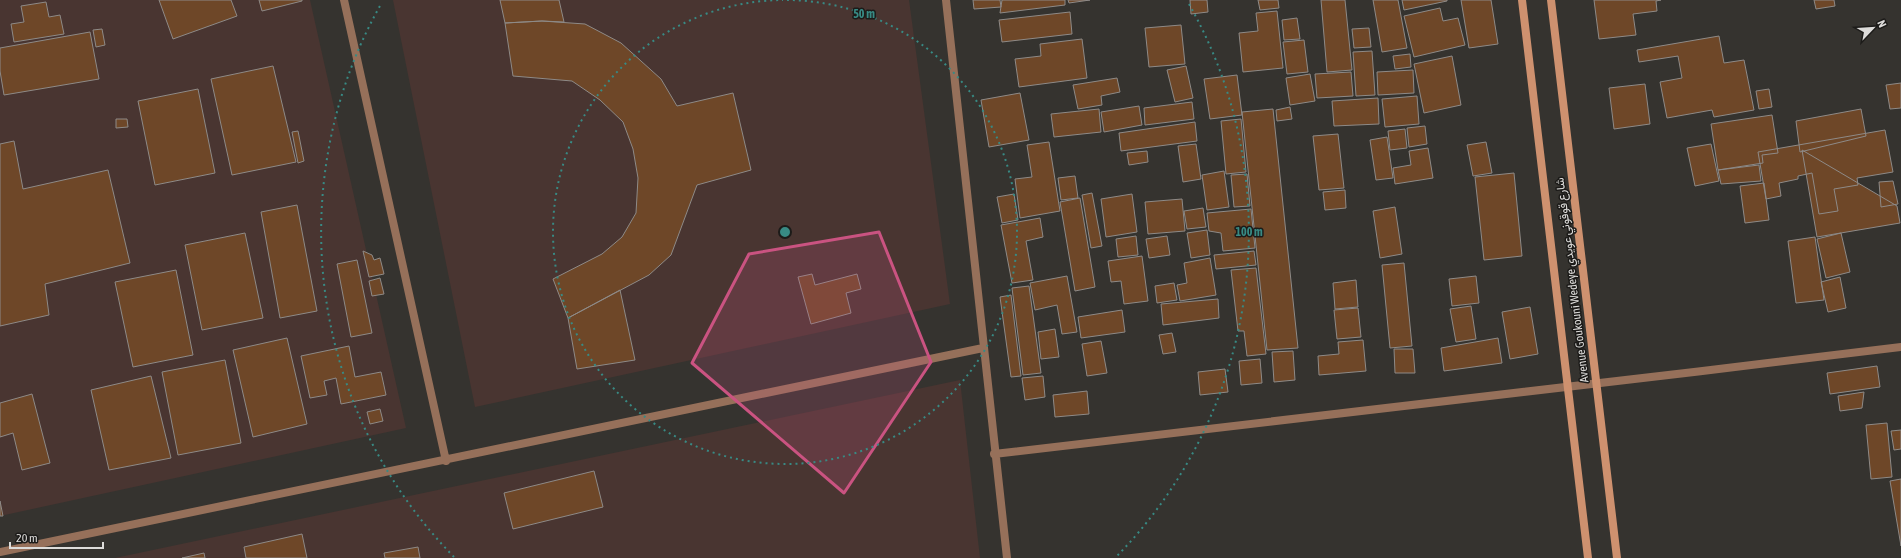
<svg xmlns="http://www.w3.org/2000/svg" width="1901" height="558" font-family="'Asap Condensed',Vazirmatn,sans-serif">
	<rect width="100%" height="100%" fill="#35332f"/>
	<path fill="#493531" d="M0,0h310l96,428 -406,88z
		M393,0h516l41,304 -475,103z
		M960,380l20,178h-865z"/>
	<path fill="#6e4728" stroke="#8e8a87" d="M159,0h72l6,16 -64,23z
		M259,0h43v1l-40,10z
		M500,0h59l5,22 -22,-1 -37,2z
		M973,0h27l1,7 -27,2z
		M1002,0h63v5l-65,8z
		M1068,0h22l-21,3z
		M1190,0h17l1,12 -17,2z
		M1258,0h20l1,8 -19,2z
		M1321,0h24l7,70 -25,2z
		M1373,0h25l9,48 -25,4z
		M1402,0h45v1l-43,9z
		M1461,0h30l7,44 -29,4z
		M1594,0h67l-5,1 1,10 -24,3 3,21 -37,4z
		M1814,0h20l1,6 -19,3z
		M46,2l3,15 11,-2 4,19 -50,8 -3,-18 13,-2 -3,-16z
		M1440,8l3,13 15,-3 7,27 -51,12 -10,-41z
		M1277,11l6,57 -40,4 -4,-39 19,-2 -2,-18z
		M1070,12l2,22 -70,8 -3,-22z
		M1297,18l3,21 -16,1 -2,-20z
		M542,21l43,3 36,19 40,36 16,27 56,-13 18,77 -54,15 -26,70 -22,20 -81,43 -15,-39 49,-25 20,-17 14,-24 2,-35 -5,-29 -10,-27 -23,-22 -28,-19 -59,-5 -8,-53z
		M1181,25l4,39 -36,3 -4,-39z
		M1369,28l2,19 -17,1 -2,-19z
		M102,29l3,16 -9,2 -3,-17z
		M90,32l9,47 -95,16 -4,-24v-23z
		M1719,36l5,27 20,-3 10,50 -40,7 -2,-7 -45,8 -7,-36 22,-4 -4,-22 -39,6 -2,-12z
		M1082,39l5,39 -68,9 -4,-28 26,-3 -1,-12z
		M1304,40l4,32 -21,2 -4,-32z
		M1372,51l3,44 -19,1 -3,-44z
		M1410,54l1,13 -16,2 -2,-13z
		M1452,56l9,49 -37,8 -10,-49z
		M273,66l23,96 -64,13 -21,-96z
		M1186,66l7,32 -18,4 -8,-32z
		M1413,70l1,23 -36,2 -1,-23z
		M1351,72l2,24 -36,2 -2,-24z
		M1310,74l5,27 -25,4 -4,-27z
		M1237,75l5,40 -32,4 -6,-40z
		M1117,78l3,14 -19,4 1,9 -24,4 -5,-24z
		M1901,83v25l-11,1 -4,-24z
		M1645,84l5,40 -36,5 -5,-41z
		M198,89l17,84 -60,12 -17,-84z
		M1769,89l3,18 -13,2 -3,-18z
		M1020,93l9,47 -40,7 -8,-47z
		M1417,96l2,28 -34,3 -3,-28z
		M1378,98l1,26 -45,2 -2,-25z
		M1192,102l2,17 -49,6 -1,-17z
		M1139,106l3,19 -38,7 -3,-20z
		M1290,107l2,12 -15,2 -1,-11z
		M1099,109l2,23 -47,5 -3,-23z
		M1273,109l25,239 -31,2 -25,-238z
		M1861,109l5,27 -66,16 -4,-31z
		M1772,115l6,38 -16,2 1,8 -45,7 -7,-46z
		M116,119h11l1,8 -12,1z
		M1241,119l5,53 -20,2 -5,-53z
		M1195,122l2,19 -76,10 -2,-18z
		M1425,126l2,18 -18,3 -2,-19z
		M1405,129l2,19 -17,2 -2,-19z
		M1885,130l8,42 -36,6 1,7 -24,4 4,22 -19,3 -7,-41 -14,3v3l-19,4 2,13 -15,3 -8,-47z
		M298,131l6,30 -6,2 -6,-31z
		M1338,134l6,54 -25,2 -6,-54z
		M1387,137l6,41 -17,2 -6,-40z
		M14,141l9,48 85,-19 22,93 -85,21 4,31 -49,11v-182z
		M1049,142l11,69 -40,7 -5,-39 17,-2 -5,-32z
		M1486,142l6,31 -19,3 -6,-31z
		M1196,144l5,35 -18,3 -5,-36z
		M1711,144l8,37 -24,5 -8,-38z
		M1428,148l5,30 -38,6 -2,-16 18,-3 -2,-14z
		M1802,150l95,56 3,17 -83,14z
		M1147,151l1,11 -19,3 -2,-12z
		M1759,165l2,16 -40,3 -3,-14z
		M1224,171l5,36 -22,3 -5,-35z
		M1514,173l8,83 -38,4 -9,-83z
		M1247,174l3,32 -16,1 -3,-32z
		M1075,176l3,22 -17,2 -3,-22z
		M1893,181l5,23 -17,3 -2,-25z
		M1764,183l5,37 -24,3 -5,-37z
		M1345,190l1,18 -21,2 -2,-18z
		M1092,193l10,53 -11,2 -9,-53z
		M1014,194l4,26 -16,3 -5,-26z
		M1132,194l5,38 -31,5 -5,-38z
		M1080,198l15,89 -20,4 -15,-89z
		M1182,199l3,32 -37,3 -3,-32z
		M297,205l20,106 -37,7 -19,-106z
		M1395,207l7,47 -22,4 -7,-47z
		M1203,208l3,19 -19,2 -3,-18z
		M1251,209l4,39 -32,3 -2,-18 -12,-2 -2,-18z
		M1040,218l3,19 -17,4 7,39 -21,3 -11,-58z
		M1207,230l3,25 -19,3 -4,-25z
		M245,233l18,85 -61,12 -17,-85z
		M1841,233l9,39 -24,6 -9,-39z
		M1136,236l2,19 -20,2 -2,-18z
		M1167,236l3,19 -21,3 -3,-19z
		M1815,237l9,63 -28,3 -8,-62z
		M363,251l9,4 2,5 6,-2 4,16 -15,3z
		M1254,251l2,14 -40,4 -2,-14z
		M1142,256l6,45 -24,3 -3,-23 -10,1 -3,-21z
		M1210,258l6,37 -36,6 -3,-16 10,-2 -3,-20z
		M357,260l15,73 -21,4 -14,-73z
		M1404,263l8,83 -22,2 -8,-83z
		M1256,268l10,86 -19,2 -3,-25h-6l-7,-61z
		M176,270l17,85 -60,12 -18,-85z
		M812,274l3,11 42,-11 4,15 -15,4 5,20 -40,11 -13,-47z
		M1067,276l10,56 -15,2 -5,-29 -22,5 -5,-27z
		M1476,276l3,27 -27,3 -3,-27z
		M1840,277l6,31 -18,4 -7,-30z
		M380,278l4,16 -12,2 -3,-15z
		M1356,280l2,27 -23,2 -2,-26z
		M1174,283l3,17 -20,3 -2,-17z
		M1029,286l12,87 -18,2 -11,-87z
		M620,290l15,70 -58,9 -9,-51z
		M1011,295l10,81 -10,1 -11,-80z
		M1218,299l1,19 -56,7 -2,-21z
		M1471,306l5,33 -20,3 -6,-33z
		M1530,307l8,47 -28,5 -8,-47z
		M1358,308l3,29 -24,2 -3,-29z
		M1122,310l3,22 -44,6 -3,-21z
		M1055,329l4,28 -18,2 -3,-27z
		M1172,333l4,19 -13,2 -4,-19z
		M287,338l20,86 -54,13 -20,-87z
		M1498,338l4,25 -58,8 -3,-23z
		M1363,340l3,31 -47,4 -1,-19 21,-2 -1,-12z
		M1101,341l6,32 -20,3 -5,-32z
		M349,346l6,31 26,-5 5,23 -45,9 -5,-26 -12,3 3,14 -17,3 -9,-42z
		M1394,349h19l2,24h-20z
		M1293,351l2,29 -21,2 -2,-30z
		M1260,359l2,24 -21,2 -2,-24z
		M225,360l16,83 -63,12 -16,-83z
		M1877,366l3,21 -50,7 -3,-21z
		M1225,369l3,23 -28,3 -2,-23z
		M151,376l20,82 -62,12 -18,-80z
		M1043,376l2,21 -20,3 -3,-22z
		M1087,391l2,23 -34,3 -2,-22z
		M1864,392l-2,16 -22,3 -2,-15z
		M32,394l18,69 -28,7 -9,-37 -13,4v-34z
		M380,409l3,12 -13,3 -3,-12z
		M1887,423l5,54 -21,2 -5,-54z
		M1901,430v19l-7,1 -3,-19z
		M594,471l9,36 -90,22 -9,-36z
		M1901,479v67l-11,-65z
		M0,501l3,15h-3z
		M302,534l5,24h-61l-2,-11z
		M418,547l2,11h-35l-1,-5z
		M204,553l1,5h-23z"/>
	<g fill="none" stroke-linecap="round" stroke-linejoin="round">
		<path stroke="#96705a" stroke-width="8" d="M344,0l102,461
			M946,0l61,558
			M994,454c303,-36 605,-70 907,-107
			M0,552l983,-204"/>
		<path stroke="#ce916f" stroke-width="8" d="M1522,0l66,558
			M1551,0l66,558"/>
	</g>
	<path fill="#ca5381" fill-opacity="0.2" stroke="#ca5381" stroke-width="3" stroke-linejoin="round" d="M879,232l52,130 -87,131 -152,-130 57,-109z"/>
	<g fill="none" stroke="#388a84" stroke-width="2" stroke-dasharray="2 4">
		<path d="M787 0A232 232 0 1 1 783 0"/>
		<path d="M454 557A464 464 0 0 1 381 4M1189 4A464 464 0 0 1 1116 557"/>
	</g>
	<g text-anchor="middle" dominant-baseline="central" stroke-width="3" stroke-linejoin="round" paint-order="stroke">
		<g font-size="12" fill="#dddcda" stroke="#1c1b19">
			<text transform="translate(1572 280) rotate(-97)">Avenue Goukouni Wedeye شارع قوقوني عويدي</text>
		</g>
	</g>
	<circle cx="785" cy="232" r="6" fill="#388a84" stroke="#1c1b19" stroke-width="2"/>
	<g font-size="12" text-anchor="middle" font-weight="bold" fill="#388a84" stroke="#1c1b19" stroke-width="3" stroke-linejoin="round" paint-order="stroke">
		<text x="864" y="18">50 m</text>
		<text x="1249" y="236">100 m</text>
	</g>
	<g transform="translate(1873 28) rotate(65)" stroke="#1c1b19" stroke-width="3" paint-order="stroke">
	<path d="M0-3L7 15L0 10L-7 15Z" fill="#dddcda"/>
	<text y="-6" font-size="11" font-weight="bold" text-anchor="middle" fill="#dddcda">N</text>
	</g>
	<path d="M10 542v6h93v-6" fill="none" stroke="#dddcda" stroke-width="2"/>
	<text x="16" y="542" font-size="12" fill="#dddcda" stroke="#1c1b19" stroke-width="3" paint-order="stroke">20 m</text>
</svg>
